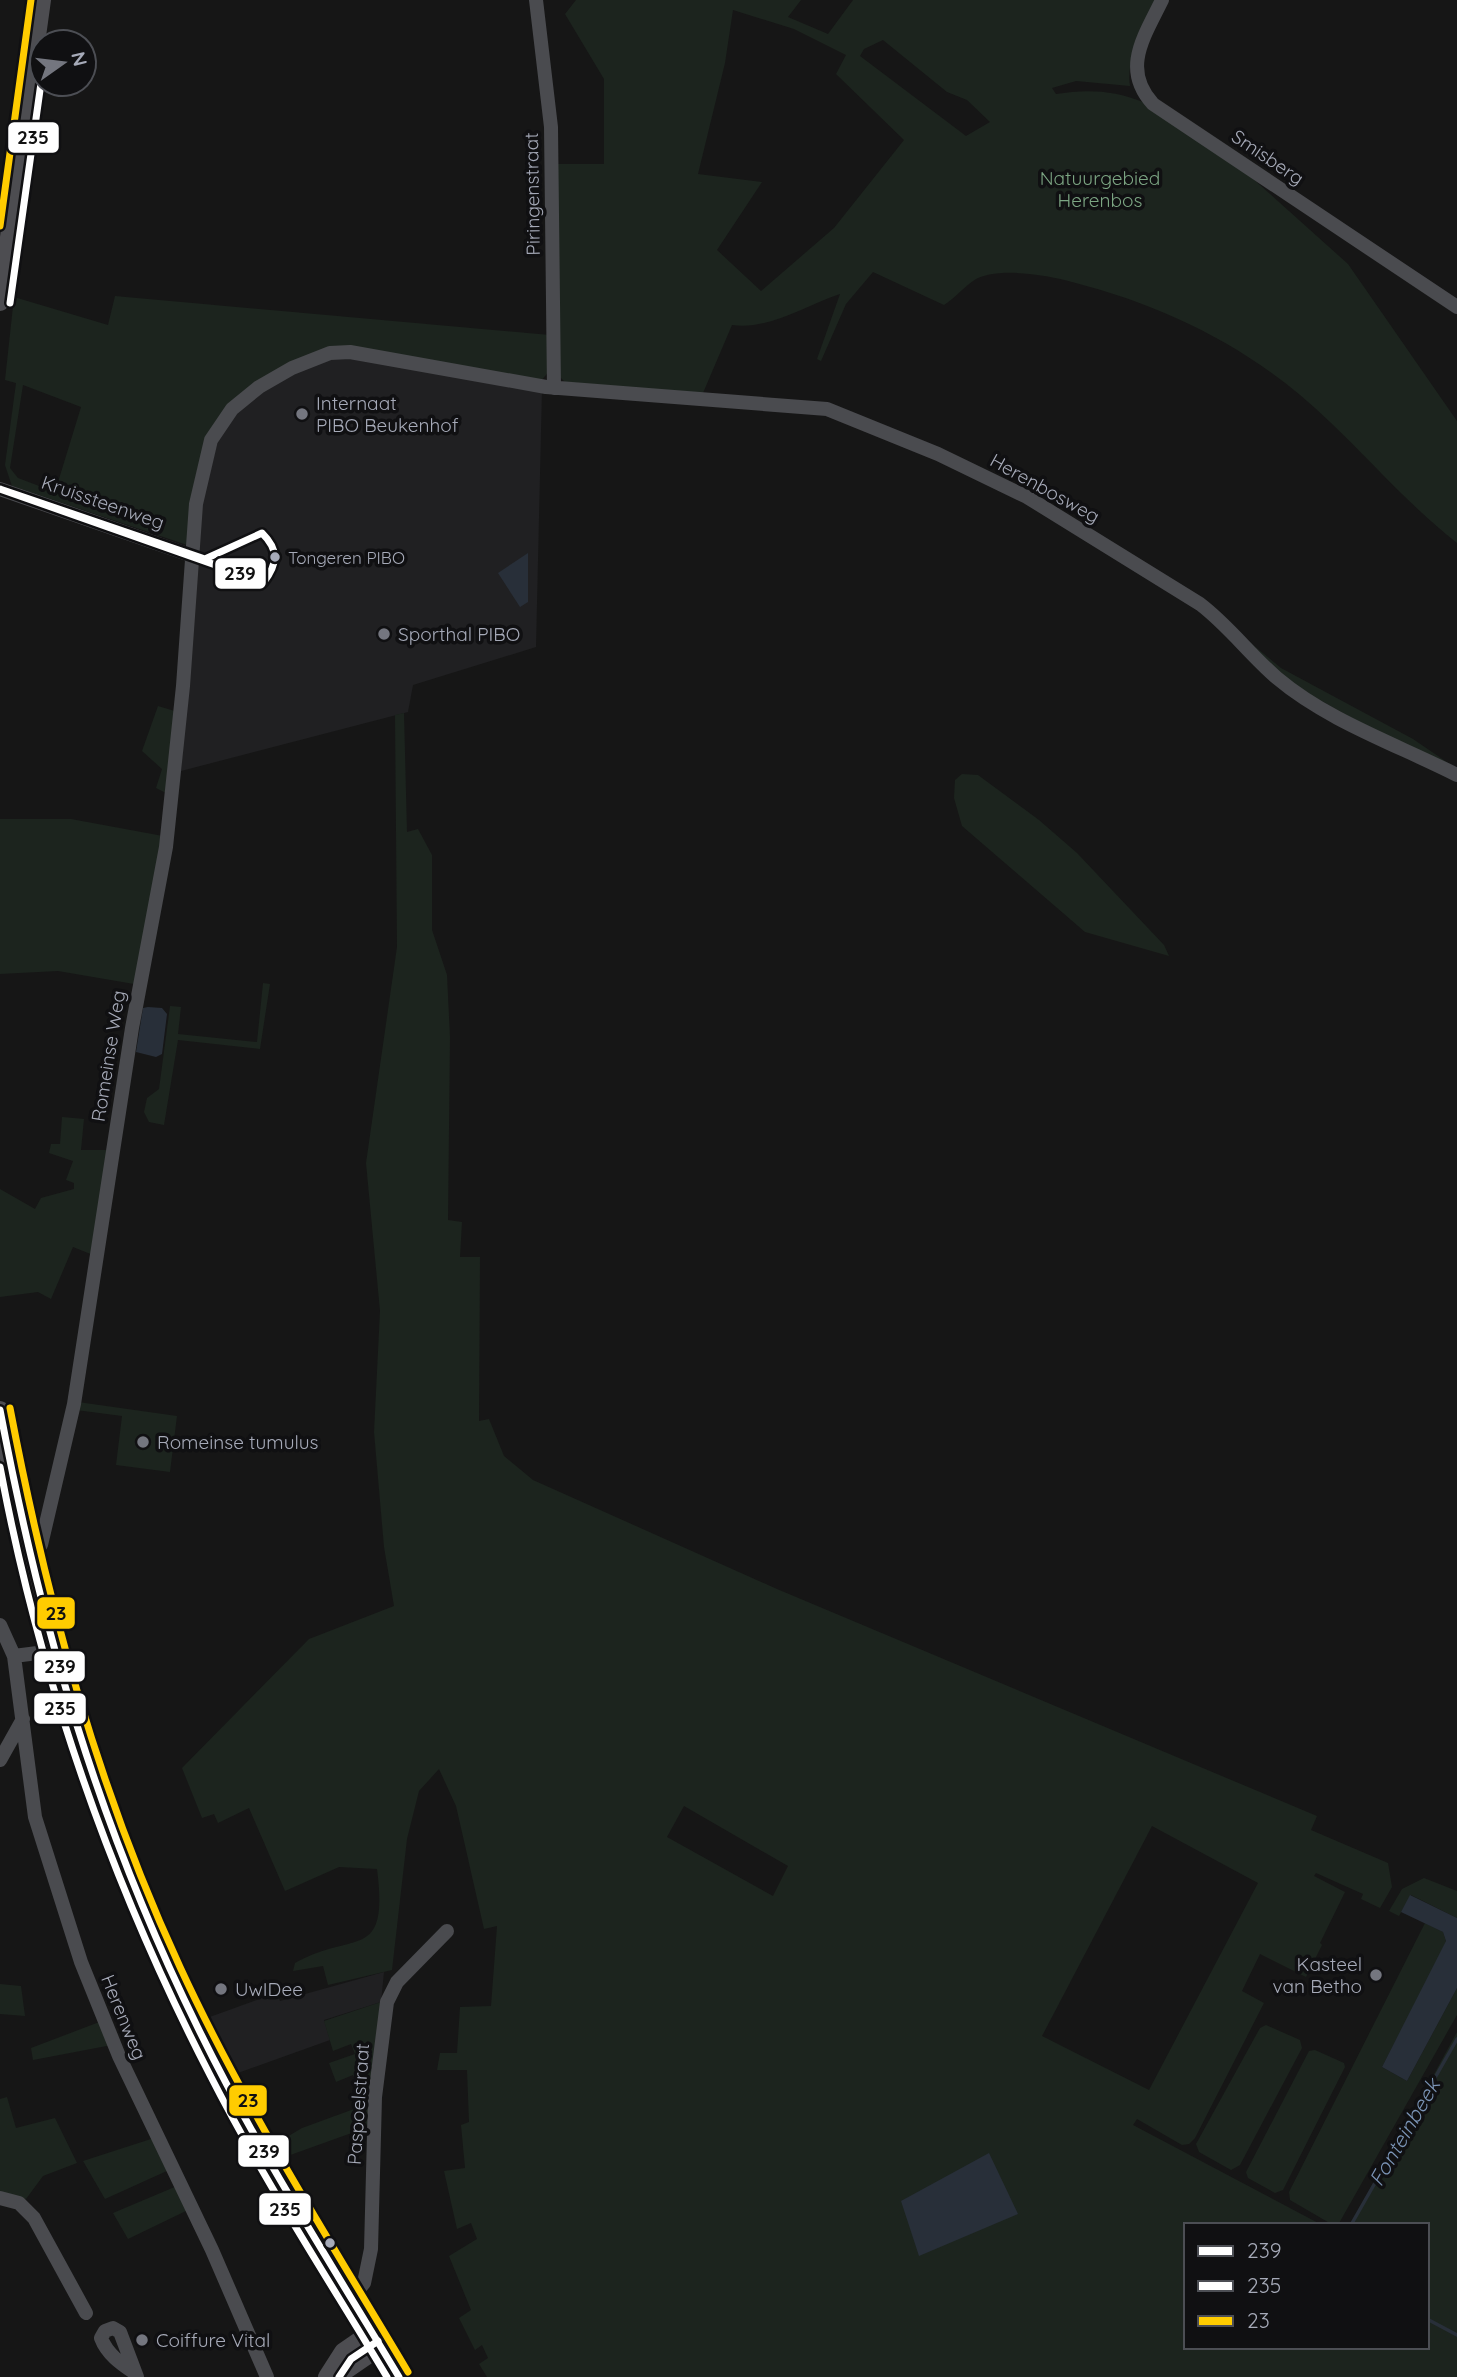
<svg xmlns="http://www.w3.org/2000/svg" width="1457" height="2377" font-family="Quicksand,sans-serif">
	<rect width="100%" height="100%" fill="#161616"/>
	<path fill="#202022" d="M342,356l200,33 -6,258 -123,38 -5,27 -227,59 20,-264 19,-75 17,-23 54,-36z
		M384,1972l-3,30 -57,18 6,20 -95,34 -28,-56 69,-25 4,8z"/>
	<path fill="#1c241e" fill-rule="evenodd" d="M576,0h225l-13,17 40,17 25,-34h308c-13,25 -36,57 -31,86l-54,-5 -24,7 4,6c30,-5 58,-4 87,8l98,66 107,96 109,157v122c-47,-37 -84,-80 -127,-121 -73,-71 -160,-115 -258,-140 -25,-7 -77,-16 -99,-1 -10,7 -18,17 -29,24l-71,-33 -27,32 -25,57 -4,-2 23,-65c-36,12 -70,36 -108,31l-29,68 -138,-11 -5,-5 -3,-213h47v-85l-39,-65zM733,10l61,19 52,26 -10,19 68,66 -70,88 -73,63 -44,-41 45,-68 -64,-8 27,-111zM883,40l64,52 20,8 23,22 -24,14 -106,-80 4,-7z
		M115,296l435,39v35l-9,11 -200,-32 -106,53 -4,-1c-37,49 -38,86 -44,144l-175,-59 -7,-21 11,-82 -11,-3 9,-83 94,28zM23,385l58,22 -26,85 -37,-14 -8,-10z
		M1247,640l34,28 132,71 44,30 -88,-41 -58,-33 -35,-21z
		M158,706l20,6 -10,82 -12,-6 6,-19 -20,-18z
		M404,713l3,119 11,-3 14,26v75l15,45 3,62 -2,183 14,2 -2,35h20l-1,164 10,-2 15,37 29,24 244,109 540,227 -6,14 77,33 4,24 -12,21 -19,-9 2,-5 -47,-21 -2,3 31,16 -25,51 2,2 -16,32 -46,-23 -18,37 22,12 -69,135 -6,6 -7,1 -45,-26 -4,6 189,100h-136v122h241v-122h-75l105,-193v345h-970l-8,-13 9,-6 -6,-13 -7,5 -16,-32 12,-8 -22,-54 28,-17 -6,-16 -14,6 -13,-58 21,-3 -4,-43 8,-3 -2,-52h-30l3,-17h17l3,-46 31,-1 6,-80 -13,3 -28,-123 -17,-37 -20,22 -12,48 -15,131 -64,15 -5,-19 -30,5 2,-8c59,-33 94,0 82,-94l-38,-2 -54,24 -36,-83 -31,15 -4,-9 -12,4 -20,-50 127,-129 85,-33 -10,-59 -10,-115 6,-121 -14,-148 31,-216 -2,-232zM684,1806l104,60 -15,30 -106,-59zM1152,1826l106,57 -109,207 -107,-54z
		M962,774l16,1 61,45 38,33 87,92 5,11 -84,-24 -123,-106 -8,-28 1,-18z
		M0,819h71l92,17 -29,148 -76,-13 -58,3z
		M263,983l7,1 -10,65 -82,-9 -14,85 -15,-3 -5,-10 3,-14 12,-9 11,-83 11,1 -3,27 79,8z
		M62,1117l22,2 -3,31h29l-17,105 -20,-8 -22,52 -13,-7 -38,5v-108l35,20 6,-11 33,-9v-6l-8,-3 7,-19 -24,-8 2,-9h9z
		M78,1402l99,14 -7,56 -54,-7 6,-49 -46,-6z
		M1424,1878l33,13v27l-46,-23 -12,21 -10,-5 13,-22z
		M1425,1923l18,9 3,9 -4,12 -60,114 25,14 50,-93v27l-119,210h-5l-43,-25 -1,-8z
		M0,1984l21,2 4,30 -25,-2z
		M381,2002l-10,124 -89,32 -7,-14 27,-16 63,-23 -12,-30 -17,7 -7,-19 26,-9 -4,-10 -18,7 -9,-30z
		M102,2021l10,24 -79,15 -2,-12z
		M1266,2025l34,15 2,8 -62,117 -9,5 -32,-18 -3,-8 64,-116z
		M1315,2050l29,13 1,4 -62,123 -8,3 -27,-15 -2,-6 63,-121z
		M7,2097l9,31 39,-10 22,45 -34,13 -17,23 -26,-6v-94z
		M154,2138l15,32 -64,29 -22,-38z
		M177,2186l11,24 -60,29 -15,-26z"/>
	<path fill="#282f39" d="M528,553v49l-8,5 -22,-34z
		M148,1007l14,1 5,6 -5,40 -6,3 -20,-5 7,-44z
		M1410,1895l47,23v70l-50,93 -25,-14 64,-126 -3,-9 -42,-20z
		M989,2153l29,61 -99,42 -18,-55z"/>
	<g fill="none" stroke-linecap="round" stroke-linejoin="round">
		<path stroke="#282f39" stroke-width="3.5" d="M1351,2225l106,-186
			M1427,2319l30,16"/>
		<path stroke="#4a4b4f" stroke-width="14" d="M536,0l15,127 3,261
			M1162,0c-18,37 -41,69 -9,104l304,203
			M0,489l193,67
			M28,1551l13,-6 33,-141 58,-376 34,-181 17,-161 13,-182 15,-64 21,-31 27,-22 33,-19 38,-15 20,-1 196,35 281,22 111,45 89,43 173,107c29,22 50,51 77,74 51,43 121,67 180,97
			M0,1625l14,31 21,161 46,145 38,94 93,194 55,127
			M14,1656l39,-5
			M0,1760l23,-41
			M0,2198l19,5 15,15 52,95
			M352,2298l12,-15 7,-34 4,-152 12,-95 10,-20 50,-51
			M135,2373c-14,-9 -28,-19 -34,-35l4,-7 8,-3 7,4 17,45"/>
		<path stroke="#4d4d51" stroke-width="18" d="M0,302l42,-302
			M0,1410c9,47 17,94 28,140 35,165 95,328 170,479 59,120 133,233 201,348
			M327,2377l16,-25 29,-20
			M336,2377l45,-31"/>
		<defs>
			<path id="bus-1" d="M0,489l205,70 57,-26c17,17 16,30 2,49z
				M0,1410c42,222 98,415 198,618 59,121 132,234 201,349"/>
			<path id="bus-2" d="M10,303l32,-227
				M0,1467c40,213 111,416 210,608 53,104 117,202 177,302
				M339,2377l12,-18 27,-18"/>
			<path id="bus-3" d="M0,226l31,-226
				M10,1408c37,194 87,380 170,559 65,141 149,272 228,405"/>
		</defs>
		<use href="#bus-1" stroke="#101012" stroke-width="12"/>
		<use href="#bus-2" stroke="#101012" stroke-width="12"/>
		<use href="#bus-3" stroke="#101012" stroke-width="12"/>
		<use href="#bus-1" stroke="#fff" stroke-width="7"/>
		<use href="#bus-2" stroke="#fff" stroke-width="7"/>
		<use href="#bus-3" stroke="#fc0" stroke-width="7"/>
	</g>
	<g fill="#74767f" stroke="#101012" stroke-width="2.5">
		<circle cx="302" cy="414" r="7"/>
		<circle cx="384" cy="634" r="7"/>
		<circle cx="143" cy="1442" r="7"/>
		<circle cx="1376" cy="1975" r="7"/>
		<circle cx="221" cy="1989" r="7"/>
		<circle cx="142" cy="2340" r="7"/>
	</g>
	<g fill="#a6aab8" stroke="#101012" stroke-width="2.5">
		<circle cx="275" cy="557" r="6"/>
		<circle cx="330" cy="2243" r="6"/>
	</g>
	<g text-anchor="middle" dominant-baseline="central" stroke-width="7" stroke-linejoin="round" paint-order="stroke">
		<g font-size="17" fill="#a6aab8" stroke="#101012" text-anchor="start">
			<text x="288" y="557">Tongeren PIBO</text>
		</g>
		<g font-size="19" fill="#a6aab8" stroke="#101012">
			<text transform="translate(1268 157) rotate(34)">Smisberg</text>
			<text transform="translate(532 194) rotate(-91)">Piringenstraat</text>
			<text transform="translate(1045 488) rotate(29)">Herenbosweg</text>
			<text transform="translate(103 502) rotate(19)">Kruissteenweg</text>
			<text transform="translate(108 1056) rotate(-81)">Romeinse Weg</text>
			<text transform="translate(124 2017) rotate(68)">Herenweg</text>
			<text transform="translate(358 2104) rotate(-86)">Paspoelstraat</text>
		</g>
		<g font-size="19" fill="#7ca583" stroke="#101012">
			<text x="1100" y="178">Natuurgebied<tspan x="1100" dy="22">Herenbos</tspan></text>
		</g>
		<g font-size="19" fill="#a6aab8" stroke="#101012" text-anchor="start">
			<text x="316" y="403">Internaat<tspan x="316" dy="22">PIBO Beukenhof</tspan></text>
			<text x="398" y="634">Sporthal PIBO</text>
			<text x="157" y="1442">Romeinse tumulus</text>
			<text x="1362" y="1964" text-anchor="end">Kasteel<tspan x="1362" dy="22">van Betho</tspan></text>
			<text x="235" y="1989">UwIDee</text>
			<text x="156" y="2340">Coiffure Vital</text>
		</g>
		<g font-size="21" font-style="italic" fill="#7b94b6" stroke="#101012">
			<text transform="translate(1404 2132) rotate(-60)">Fonteinbeek</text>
		</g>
	</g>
	<g stroke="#101012" stroke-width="2.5">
		<rect x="7" y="121" width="53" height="33" rx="7" fill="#fff"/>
		<rect x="214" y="557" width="53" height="33" rx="7" fill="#fff"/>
		<rect x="36" y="1596" width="40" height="34" rx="7" fill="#fc0"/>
		<rect x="33" y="1650" width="53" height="33" rx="7" fill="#fff"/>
		<rect x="33" y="1692" width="54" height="33" rx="7" fill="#fff"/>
		<rect x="228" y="2084" width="40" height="33" rx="7" fill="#fc0"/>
		<rect x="237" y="2134" width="53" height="34" rx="7" fill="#fff"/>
		<rect x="258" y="2192" width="54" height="34" rx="7" fill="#fff"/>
	</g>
	<g font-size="19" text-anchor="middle" font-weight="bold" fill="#111">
		<text x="33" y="144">235</text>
		<text x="240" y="580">239</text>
		<text x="56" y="1620">23</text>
		<text x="60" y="1673">239</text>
		<text x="60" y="1715">235</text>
		<text x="248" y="2107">23</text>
		<text x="264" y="2158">239</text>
		<text x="285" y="2216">235</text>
	</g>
	<rect x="1184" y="2223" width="245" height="126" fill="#101012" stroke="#4c4e54" stroke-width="2"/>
	<rect x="1198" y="2246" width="35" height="10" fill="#ffffff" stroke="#4c4e54" stroke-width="2"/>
	<text x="1247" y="2258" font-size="21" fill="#a6aab8">239</text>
	<rect x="1198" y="2281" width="35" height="10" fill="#ffffff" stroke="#4c4e54" stroke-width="2"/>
	<text x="1247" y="2293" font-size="21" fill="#a6aab8">235</text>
	<rect x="1198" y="2316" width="35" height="10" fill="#ffcc00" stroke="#4c4e54" stroke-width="2"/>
	<text x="1247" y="2328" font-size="21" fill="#a6aab8">23</text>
	<g transform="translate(63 63) rotate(76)"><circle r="33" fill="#101012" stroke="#4c4e54" stroke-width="2"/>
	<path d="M0-5L12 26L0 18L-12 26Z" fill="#74767f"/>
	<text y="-10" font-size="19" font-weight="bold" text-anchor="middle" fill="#a6aab8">N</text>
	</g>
</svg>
